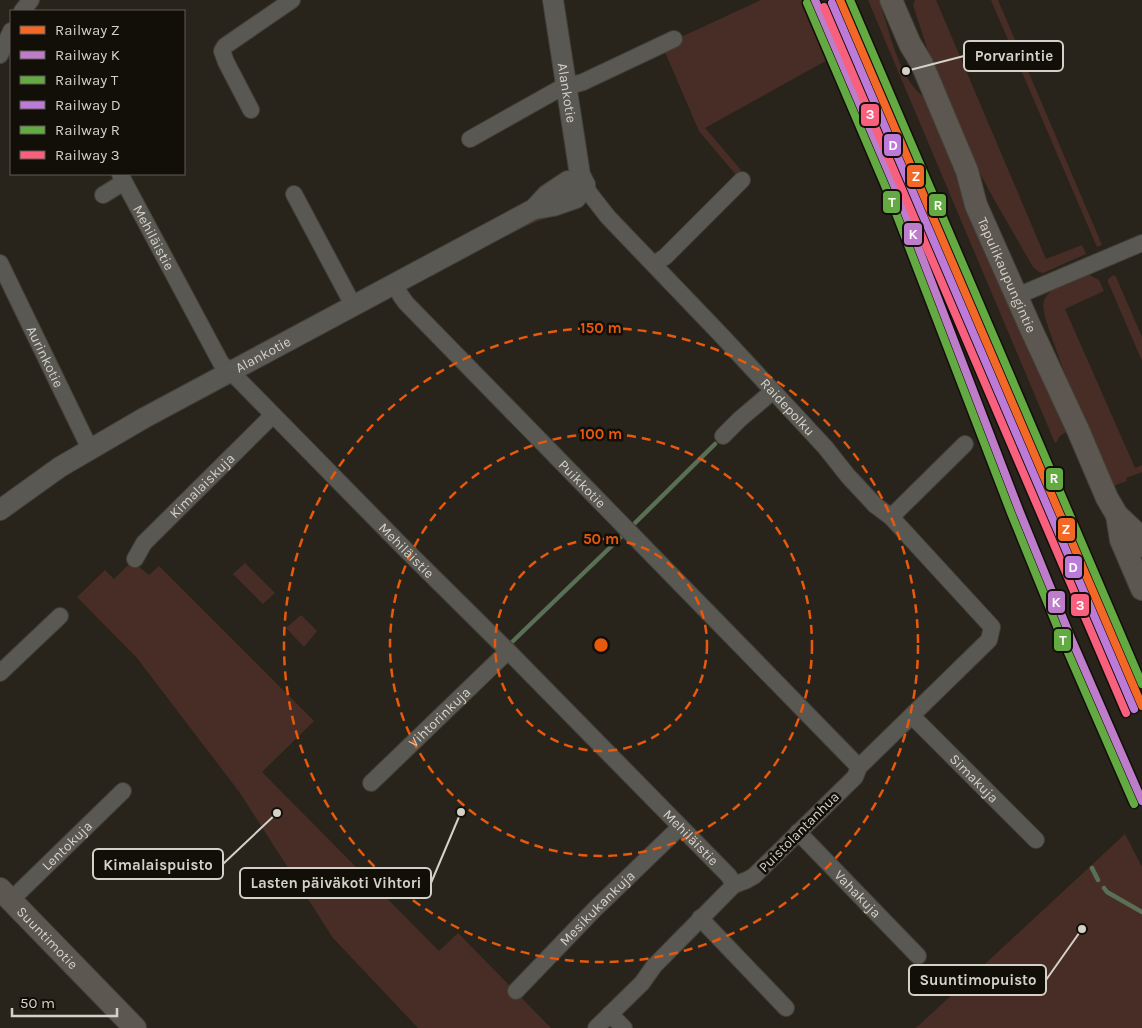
<svg xmlns="http://www.w3.org/2000/svg" width="1142" height="1028" font-family="Karla,sans-serif">
	<rect width="100%" height="100%" fill="#28241c"/>
	<path fill="#472d25" d="M761,0h45l25,58 -126,70 36,42 -5,5 -37,-44 -34,-79 16,-15z
		M868,0h16c-1,2 -2,5 -2,7 -1,4 3,11 4,15 7,24 18,63 40,76l142,331c-2,4 -5,5 -8,7 -3,3 -1,5 -5,7z
		M915,0h21l110,259 36,-14 4,9 -43,19 -4,-1 -6,-5 -42,-73 -25,-47 -30,-72 -23,-70z
		M991,0h7l104,245 -5,2z
		M546,213l13,1 -23,8 -23,10 -106,56z
		M1088,274l11,6 5,11 -39,18 70,159 7,-3v7l-16,6 1,3 -14,5c-21,-48 -43,-95 -60,-145 -3,-10 -12,-30 -9,-40 5,-15 31,-22 44,-27z
		M1114,275l2,2 26,60v24l-34,-79v-3l4,-3z
		M245,563l30,30 -12,11 -30,-30z
		M132,564l6,2 11,9 10,-9 155,155 -52,51 177,179 19,-18 93,95h-133l-85,-90 -93,-145 -103,-135 -60,-61 28,-27 9,9 13,-13z
		M301,615l16,16 -13,16 -18,-19z
		M1125,834l17,33v161h-226z"/>
	<g fill="none" stroke-linecap="round" stroke-linejoin="round">
		<path stroke="#596f56" stroke-width="4.5" d="M635,523l80,-79
			M511,643l112,-108
			M1092,868l6,12
			M1104,888l3,4 35,20"/>
		<defs>
			<g id="minor">
				<path d="M22,11l9,-11"/>
				<path d="M0,55l11,-24"/>
				<path d="M251,110l-25,-48 -4,-11 3,-5 67,-46"/>
				<path d="M470,139l89,-50 24,-7 91,-43"/>
				<path id="s1" d="M120,174l101,189 19,18 163,166 105,104 221,225 5,9"/>
				<path id="s2" d="M585,185l5,9 18,23 114,119 103,111 23,29 27,29 16,12 101,110 -3,13 -130,127 -4,10 -101,99 -7,4 -13,5 -80,81 -12,17 -46,45"/>
				<path d="M294,194l59,111"/>
				<path d="M103,195l21,-13"/>
				<path id="s3" d="M0,263l90,186"/>
				<path d="M654,264l11,-7 77,-77"/>
				<path id="s4" d="M394,284l7,12 5,7 453,464"/>
				<path d="M1017,296l125,-53"/>
				<path d="M723,436l17,-17 33,-28"/>
				<path d="M891,517l74,-73"/>
				<path id="s5" d="M135,559l9,-16 129,-128"/>
				<path d="M0,673l60,-57"/>
				<path id="s6" d="M912,716l124,124"/>
				<path id="s7" d="M371,783l137,-132"/>
				<path id="s8" d="M798,832l120,124"/>
				<path id="s9" d="M11,900l112,-109"/>
				<path d="M700,918l86,90"/>
				<path id="s10" d="M516,991l78,-81 86,-83"/>
				<path d="M610,1014l14,14"/>
			</g>
			<g id="tertiary">
				<path id="s11" d="M553,0l27,175 5,10"/>
				<path d="M535,209l18,-3 23,-8 9,-13"/>
				<path id="s12" d="M0,510l60,-43 84,-49 390,-209 13,-14 21,-14 17,4"/>
			</g>
			<g id="secondary">
				<path id="s13" d="M891,0l19,44 12,20 45,107 9,34 56,126 46,99 29,68 10,17 19,18 6,13"/>
				<path d="M1117,515l4,25 21,49"/>
				<path id="s14" d="M0,889l135,139"/>
			</g>
		</defs>
		<use href="#minor" stroke="#43403a" stroke-width="18"/>
		<use href="#tertiary" stroke="#43403a" stroke-width="22"/>
		<use href="#secondary" stroke="#43403a" stroke-width="24"/>
		<use href="#minor" stroke="#5a5852" stroke-width="16"/>
		<use href="#tertiary" stroke="#5a5852" stroke-width="20"/>
		<use href="#secondary" stroke="#5c5851" stroke-width="22"/>
		<defs>
			<path id="rail-1" d="M840,0l302,706"/>
			<path id="rail-2" d="M815,0l82,192 122,318 52,128 71,163"/>
			<path id="rail-3" d="M807,3l82,192 122,318 52,128 71,163"/>
			<path id="rail-4" d="M832,3l302,706"/>
			<path id="rail-5" d="M850,0l292,684"/>
			<path id="rail-6" d="M824,7l302,706"/>
		</defs>
		<use href="#rail-1" stroke="#120f09" stroke-width="11"/>
		<use href="#rail-2" stroke="#120f09" stroke-width="11"/>
		<use href="#rail-3" stroke="#120f09" stroke-width="11"/>
		<use href="#rail-4" stroke="#120f09" stroke-width="11"/>
		<use href="#rail-5" stroke="#120f09" stroke-width="11"/>
		<use href="#rail-6" stroke="#120f09" stroke-width="11"/>
		<use href="#rail-1" stroke="#f36827" stroke-width="8"/>
		<use href="#rail-2" stroke="#be7dca" stroke-width="8"/>
		<use href="#rail-3" stroke="#63aa42" stroke-width="8"/>
		<use href="#rail-4" stroke="#bd7bd9" stroke-width="8"/>
		<use href="#rail-5" stroke="#63aa42" stroke-width="8"/>
		<use href="#rail-6" stroke="#f8607d" stroke-width="8"/>
	</g>
	<g fill="none" stroke="#e8590c" stroke-width="2.5" stroke-dasharray="9 6">
		<circle cx="601" cy="645" r="106"/>
		<circle cx="601" cy="645" r="211"/>
		<circle cx="601" cy="645" r="317"/>
	</g>
	<g text-anchor="middle" dominant-baseline="central" stroke-width="5" stroke-linejoin="round" paint-order="stroke">
		<g font-size="14" fill="#d4d1c8" stroke="#120f09">
			<text stroke="none"><textPath href="#s11" startOffset="94">Alankotie</textPath></text>
			<text stroke="none"><textPath href="#s1" startOffset="72">Mehiläistie</textPath></text>
			<text stroke="none"><textPath href="#s13" startOffset="299">Tapulikaupungintie</textPath></text>
			<text stroke="none"><textPath href="#s12" startOffset="306">Alankotie</textPath></text>
			<text stroke="none"><textPath href="#s3" startOffset="104">Aurinkotie</textPath></text>
			<text stroke="none"><textPath href="#s2" startOffset="301">Raidepolku</textPath></text>
			<text stroke="none"><textPath href="#s4" startOffset="275">Puikkotie</textPath></text>
			<text stroke="none"><textPath href="#s5" startOffset="100">Kimalaiskuja</textPath></text>
			<text stroke="none"><textPath href="#s1" startOffset="478">Mehiläistie</textPath></text>
			<text stroke="none"><textPath href="#s7" startOffset="95">Vihtorinkuja</textPath></text>
			<text stroke="none"><textPath href="#s6" startOffset="88">Simakuja</textPath></text>
			<text transform="translate(799 832) rotate(-45)">Puistolantanhua</text>
			<text stroke="none"><textPath href="#s1" startOffset="882">Mehiläistie</textPath></text>
			<text stroke="none"><textPath href="#s9" startOffset="78">Lentokuja</textPath></text>
			<text stroke="none"><textPath href="#s8" startOffset="86">Vahakuja</textPath></text>
			<text stroke="none"><textPath href="#s10" startOffset="116">Mesikukankuja</textPath></text>
			<text stroke="none"><textPath href="#s14" startOffset="68">Suuntimotie</textPath></text>
		</g>
	</g>
	<circle cx="601" cy="645" r="8" fill="#e8590c" stroke="#120f09" stroke-width="2.5"/>
	<g font-size="15" text-anchor="middle" font-weight="bold" fill="#e8590c" stroke="#120f09" stroke-width="5" stroke-linejoin="round" paint-order="stroke">
		<text x="601" y="333">150 m</text>
		<text x="601" y="439">100 m</text>
		<text x="601" y="544">50 m</text>
	</g>
	<path fill="none" stroke="#d4d1c8" stroke-width="2" d="M906 71L964 56M277 813L223 864M461 812L431 883M1082 929L1046 980"/>
	<g fill="#d4d1c8" stroke="#120f09" stroke-width="2">
		<circle cx="906" cy="71" r="5"/>
		<circle cx="277" cy="813" r="5"/>
		<circle cx="461" cy="812" r="5"/>
		<circle cx="1082" cy="929" r="5"/>
	</g>
	<g fill="#120f09" stroke="#d4d1c8" stroke-width="2">
		<rect x="964" y="41" width="99" height="30" rx="5"/>
		<rect x="93" y="849" width="130" height="30" rx="5"/>
		<rect x="240" y="868" width="191" height="30" rx="5"/>
		<rect x="909" y="965" width="137" height="30" rx="5"/>
	</g>
	<g font-size="15" text-anchor="middle" font-weight="bold" fill="#d4d1c8">
		<text x="1014" y="61">Porvarintie</text>
		<text x="158" y="870">Kimalaispuisto</text>
		<text x="336" y="888">Lasten päiväkoti Vihtori</text>
		<text x="978" y="985">Suuntimopuisto</text>
	</g>
	<g stroke="#120f09" stroke-width="2">
		<rect x="860" y="103" width="20" height="24" rx="5" fill="#f8607d"/>
		<rect x="883" y="133" width="19" height="24" rx="5" fill="#bd7bd9"/>
		<rect x="906" y="164" width="19" height="24" rx="5" fill="#f36827"/>
		<rect x="882" y="190" width="19" height="24" rx="5" fill="#63aa42"/>
		<rect x="928" y="193" width="19" height="24" rx="5" fill="#63aa42"/>
		<rect x="903" y="222" width="20" height="24" rx="5" fill="#be7dca"/>
		<rect x="1045" y="467" width="19" height="24" rx="5" fill="#63aa42"/>
		<rect x="1057" y="517" width="19" height="25" rx="5" fill="#f36827"/>
		<rect x="1064" y="555" width="19" height="24" rx="5" fill="#bd7bd9"/>
		<rect x="1047" y="590" width="19" height="24" rx="5" fill="#be7dca"/>
		<rect x="1070" y="593" width="20" height="24" rx="5" fill="#f8607d"/>
		<rect x="1053" y="628" width="19" height="24" rx="5" fill="#63aa42"/>
	</g>
	<g font-size="14" text-anchor="middle" font-weight="bold" fill="#fff">
		<text x="870" y="119">3</text>
		<text x="893" y="150">D</text>
		<text x="916" y="181">Z</text>
		<text x="892" y="207">T</text>
		<text x="938" y="210">R</text>
		<text x="913" y="239">K</text>
		<text x="1054" y="483">R</text>
		<text x="1066" y="534">Z</text>
		<text x="1073" y="572">D</text>
		<text x="1056" y="607">K</text>
		<text x="1080" y="610">3</text>
		<text x="1063" y="645">T</text>
	</g>
	<rect x="10" y="10" width="175" height="165" fill="#120f09" stroke="#605d55"/>
	<rect x="20" y="26" width="25" height="8" fill="#f36827" stroke="#605d55"/>
	<text x="55" y="35" font-size="15" fill="#d4d1c8">Railway Z</text>
	<rect x="20" y="51" width="25" height="8" fill="#be7dca" stroke="#605d55"/>
	<text x="55" y="60" font-size="15" fill="#d4d1c8">Railway K</text>
	<rect x="20" y="76" width="25" height="8" fill="#63aa42" stroke="#605d55"/>
	<text x="55" y="85" font-size="15" fill="#d4d1c8">Railway T</text>
	<rect x="20" y="101" width="25" height="8" fill="#bd7bd9" stroke="#605d55"/>
	<text x="55" y="110" font-size="15" fill="#d4d1c8">Railway D</text>
	<rect x="20" y="126" width="25" height="8" fill="#63aa42" stroke="#605d55"/>
	<text x="55" y="135" font-size="15" fill="#d4d1c8">Railway R</text>
	<rect x="20" y="151" width="25" height="8" fill="#f8607d" stroke="#605d55"/>
	<text x="55" y="160" font-size="15" fill="#d4d1c8">Railway 3</text>
	<path d="M12 1008v8h105v-8" fill="none" stroke="#d4d1c8" stroke-width="2.5"/>
	<text x="20" y="1008" font-size="15" fill="#d4d1c8" stroke="#120f09" stroke-width="4" paint-order="stroke">50 m</text>
</svg>
